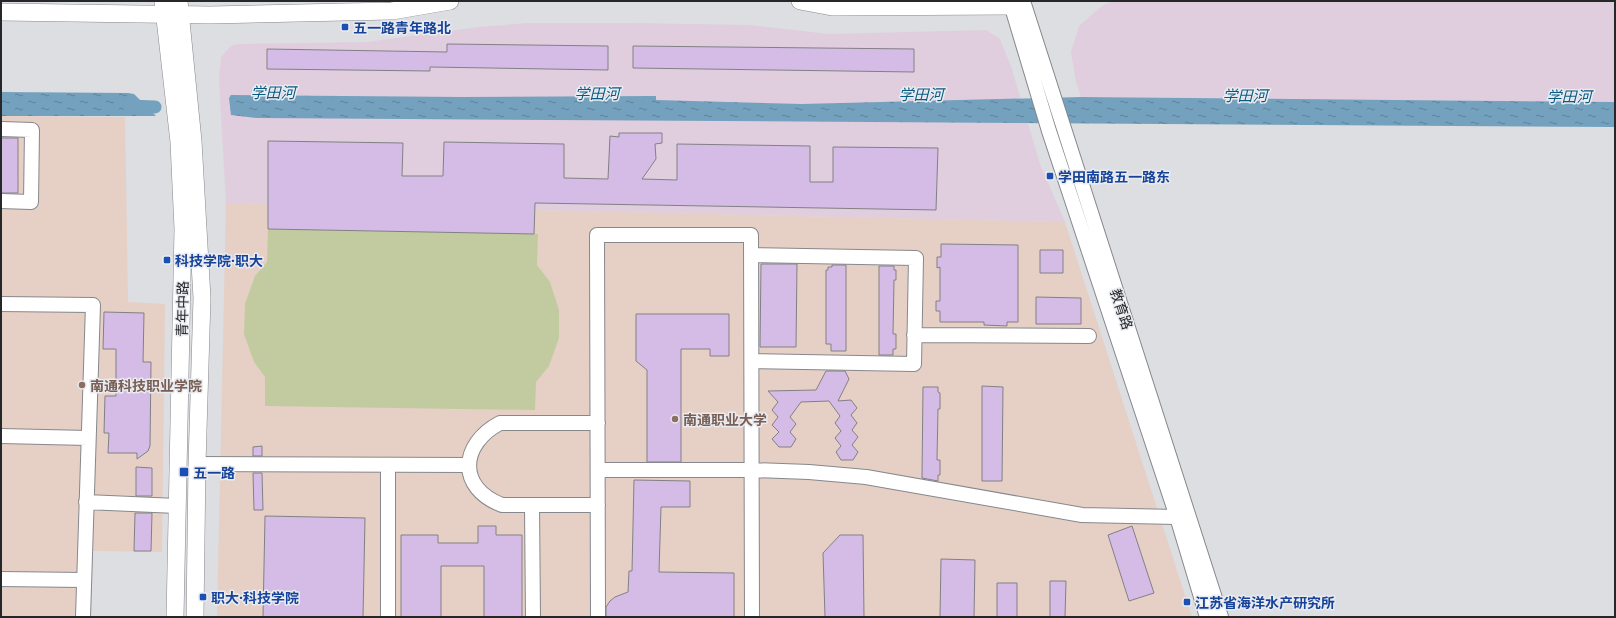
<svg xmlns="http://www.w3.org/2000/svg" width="1616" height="618" font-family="'Open Sans','Noto Sans SC',sans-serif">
	<defs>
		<pattern id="water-ripples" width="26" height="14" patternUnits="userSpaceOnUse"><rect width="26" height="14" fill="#74a1be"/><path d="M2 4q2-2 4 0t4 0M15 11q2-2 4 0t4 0" fill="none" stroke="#5f839a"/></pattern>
	</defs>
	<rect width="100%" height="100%" fill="#dcdee2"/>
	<path fill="#e0cede" d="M1113,1h502v101l-534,-5 -5,-15 -5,-30 8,-26 23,-20z
		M527,23h108l114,2 80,9 157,-4 14,9 11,27 29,98 25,58 -839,-19 -7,-123 2,-23 10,-11 6,-2 130,-2 112,-15z"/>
	<path fill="#e6cfc5" d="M1,116l124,1 3,185 37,2 -3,248 -69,-1 -2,66h-90z
		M226,203l839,19 127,395h-975z"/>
	<path fill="#c2cb9f" d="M268,229l270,5 -1,31 13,17 9,28v28l-10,28 -13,16 -1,28 -270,-4v-29l-11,-15 -10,-28 1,-30 10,-28 12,-14z"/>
	<path fill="url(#water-ripples)" d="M1,92l127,1 6,1 22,22h-155z
		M231,95l231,2 194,-1v4l146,4 279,-7 534,5v25l-1358,-9 -26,-3 -2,-17z"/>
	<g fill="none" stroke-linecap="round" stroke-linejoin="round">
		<path stroke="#74a1be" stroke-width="13" d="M129,106l26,1"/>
	</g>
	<path fill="#d4bce6" stroke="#828084" d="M447,44l161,2v24l-178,-3v4l-163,-2v-20l180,3z
		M633,46l281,3v23l-281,-4z
		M619,133h43v10l-7,1 1,15 -14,20 35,1v-36l133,2v36h23v-35l105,1 -2,62 -401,-7 -1,31 -266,-5v-88l135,2 -1,33h41l1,-34 120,2v34l44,1 2,-43 9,1z
		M1,138h17v55h-17z
		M941,244l77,1v77h-11v4l-23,-1v-3h-44v-11h-4v-10h4v-34l-3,1v-11h4z
		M1040,250h23v23h-23z
		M761,264h36l-1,83h-36z
		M832,265h14v86h-15v-7h-5v-74h2v-3h4z
		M879,266h15v4h2v10h-2l-1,54h3v15h-3v6h-14z
		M1036,297l45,1v26h-45z
		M104,312l40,1 -1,49h8l-1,84 -2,5 -11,8v-6h-29l1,-20h-5l1,-37h11v-47h-13z
		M636,314h93v42h-19v-7h-29v113h-34v-92l-11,-9z
		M826,371h19l4,8 -11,22 13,-1 6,8 -6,7 6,8 -5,7 6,7 -6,8 6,7 -5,8h-12l-5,-8 5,-6 -6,-8 6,-7 -6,-8 5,-7 -11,-15 -28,1 -11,15 6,7 -6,8 6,7 -5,8h-12l-7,-8 7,-7 -7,-7 6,-8 -6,-7 6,-8 -10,-11 48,-1z
		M982,386l21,1 -1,94h-20z
		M923,387h15v5l2,1v16h-2l-1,51h3v15h-2v6l-16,-3z
		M262,446v10h-9v-9z
		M136,467l16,1v28h-16z
		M253,473h9l1,37h-9z
		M634,480l56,1v26h-29l-2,65 75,1v44h-128v-10l4,-6 5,-4 13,-5 1,-21h3z
		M135,513h17l-1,38h-17z
		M265,516l100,2 -2,99h-100z
		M478,526h18v9h26v82h-38v-51h-43v51h-40v-82h37v8h40z
		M1132,526l22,67 -25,8 -21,-66z
		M840,535h23l1,82h-39l-2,-64z
		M941,559l34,1 -1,57h-34z
		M1050,581h16l-1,36h-15z
		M997,583h20v34h-20z"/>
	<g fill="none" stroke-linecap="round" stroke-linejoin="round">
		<defs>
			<path id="minor" d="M1010,1l39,130 128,386 30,100
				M1023,1l198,616
				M1,129l31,1 -1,72 -30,-1
				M751,255l165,3 -2,106 -162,-3
				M1,304l92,1 -10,312
				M914,335l175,1
				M598,423h-98c-40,21 -43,65 2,82h96
				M1,436l87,2
				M197,464l272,1
				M388,465v152
				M598,470h154l57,2 57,5 216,38 95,2 9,-2
				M86,502l91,4
				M532,505l1,112
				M1,579l83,1
				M598,617l-1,-382h154l1,382"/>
			<path id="major" d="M163,1l16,141 4,87 -8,388
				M179,1l14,140 9,157 -5,166 -2,153
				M800,1l32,6 180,-1
				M1,12l209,3 134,-3 48,-1 58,-10"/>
		</defs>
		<use href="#minor" stroke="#86888c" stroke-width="16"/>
		<use href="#major" stroke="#86888c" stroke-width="18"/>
		<use href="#minor" stroke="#fff" stroke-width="14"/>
		<use href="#major" stroke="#fff" stroke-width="17"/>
	</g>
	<g fill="#1a4fb4" stroke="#e9ebf0" stroke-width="1.5">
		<rect x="341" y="23" width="8" height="8" rx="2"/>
		<rect x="1046" y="172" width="8" height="8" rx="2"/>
		<rect x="163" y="256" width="8" height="8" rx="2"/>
		<rect x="179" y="467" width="10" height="10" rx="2"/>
		<rect x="199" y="593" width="8" height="8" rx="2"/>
		<rect x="1183" y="598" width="8" height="8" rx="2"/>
	</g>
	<g fill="#8d6e63" stroke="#e9ebf0" stroke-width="1.5">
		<circle cx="82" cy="385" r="4"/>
		<circle cx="675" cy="419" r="4"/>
	</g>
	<g text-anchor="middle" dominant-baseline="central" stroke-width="3" stroke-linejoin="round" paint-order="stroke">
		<g font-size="14" font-weight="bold" fill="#164399" stroke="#e9ebf0" text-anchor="start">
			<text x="353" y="27">五一路青年路北</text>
			<text x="1058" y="176">学田南路五一路东</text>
			<text x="175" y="260">科技学院·职大</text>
			<text x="193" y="472">五一路</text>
			<text x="211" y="597">职大·科技学院</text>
			<text x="1195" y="602">江苏省海洋水产研究所</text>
		</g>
		<g font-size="14" fill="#262729" stroke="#e9ebf0">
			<text transform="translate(182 309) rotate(-89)">青年中路</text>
			<text transform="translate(1122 309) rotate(72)">教育路</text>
		</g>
		<g font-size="14" font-weight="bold" fill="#785e54" stroke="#e9ebf0" text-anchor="start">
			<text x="90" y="385">南通科技职业学院</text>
			<text x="683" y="419">南通职业大学</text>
		</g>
		<g font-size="15" font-style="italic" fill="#085a81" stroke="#e9ebf0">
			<text x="273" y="92">学田河</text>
			<text x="597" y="93">学田河</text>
			<text x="921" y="94">学田河</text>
			<text x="1245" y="95">学田河</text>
			<text x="1569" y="96">学田河</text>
		</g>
	</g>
	<rect width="1616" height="618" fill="none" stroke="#262729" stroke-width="4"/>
</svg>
